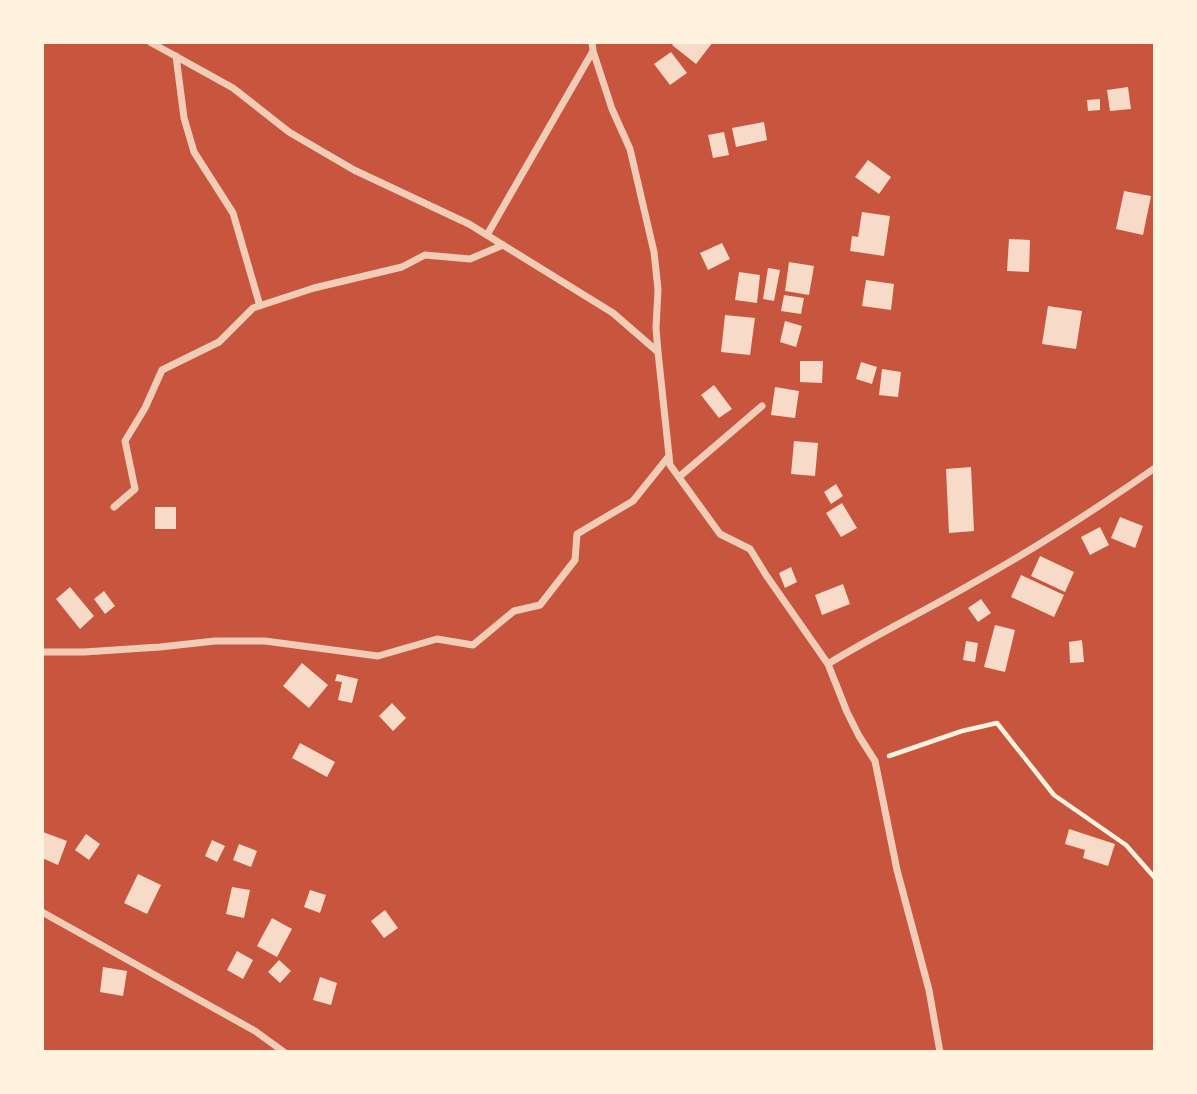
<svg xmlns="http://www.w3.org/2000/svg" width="1197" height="1094" font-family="Cabin,sans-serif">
	<rect width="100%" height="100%" fill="#c8553d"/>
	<path fill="#f7dbc8" d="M675,42h38l-17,22 -24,-19z
		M671,52l16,21 -17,12 -16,-21z
		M1128,87l3,22 -21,2 -3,-21z
		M1100,99v11l-12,1 -1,-11z
		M764,122l3,18 -31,7 -4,-19z
		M724,132l5,23 -16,3 -5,-23z
		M868,160l23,17 -12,17 -24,-17z
		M1124,191l27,5 -8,39 -27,-6z
		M862,212l28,4 -6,40 -34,-5 2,-15 6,1z
		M1009,239l21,1 -1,32 -22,-1z
		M722,243l8,16 -22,11 -8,-17z
		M789,262l25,4 -5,29 -24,-4z
		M768,268l12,2 -6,31 -11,-2z
		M739,272l21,3 -3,28 -22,-3z
		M866,280l28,4 -3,26 -29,-4z
		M784,295l20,3 -3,16 -20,-3z
		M1048,306l34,5 -6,38 -34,-5z
		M725,315l30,3 -5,37 -29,-3z
		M785,321l17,5 -6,21 -16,-5z
		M800,361h23l-1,22 -22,-1z
		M861,362l16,5 -5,17 -16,-5z
		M882,369l19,3 -3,25 -19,-2z
		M714,385l18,24 -13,9 -18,-23z
		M775,387l24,4 -4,27 -24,-3z
		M794,441l24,2 -3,33 -24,-2z
		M971,467l3,64 -25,2 -3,-64z
		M836,484l7,12 -12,8 -7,-12z
		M842,503l15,25 -16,9 -15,-24z
		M155,507h21v22h-21z
		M1120,517l23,9 -8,22 -24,-10z
		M1100,527l9,18 -19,10 -9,-18z
		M1040,556l34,16 -9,20 -34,-16z
		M791,567l6,15 -12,6 -6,-15z
		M1021,575l43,20 -10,22 -43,-20z
		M843,584l7,20 -28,11 -7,-20z
		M70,587l24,29 -14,13 -24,-30z
		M104,591l11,15 -10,8 -11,-15z
		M981,599l10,14 -13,9 -10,-14z
		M995,625l20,5 -10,42 -21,-5z
		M1082,640l2,22 -14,1 -1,-21z
		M966,641l12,2 -3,19 -12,-2z
		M302,663l26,22 -19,23 -26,-22z
		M337,674l21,5 -6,24 -14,-3 4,-18 -7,-1z
		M392,703l14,15 -13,13 -14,-15z
		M300,743l35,19 -8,15 -35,-19z
		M1069,829l46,15 -7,22 -25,-8 2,-8 -20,-6z
		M43,832l24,9 -9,24 -16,-7z
		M86,834l14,10 -11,16 -14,-10z
		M212,840l13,6 -8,16 -12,-6z
		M239,844l18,7 -6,16 -18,-7z
		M138,874l23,11 -14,29 -23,-11z
		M232,887l18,3 -6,28 -18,-4z
		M310,890l16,5 -6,18 -16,-6z
		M385,910l13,18 -14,10 -13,-17z
		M272,918l20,11 -15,28 -20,-11z
		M237,951l16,9 -10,19 -16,-9z
		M279,960l12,11 -11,12 -12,-11z
		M103,967l24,4 -4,25 -23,-4z
		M320,977l17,6 -6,22 -18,-5z"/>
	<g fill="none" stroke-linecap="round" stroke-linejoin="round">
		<path stroke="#fff3e0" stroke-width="4.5" d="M889,756l73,-25 35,-8 57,72 72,50 29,33"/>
		<path stroke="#f1ccb7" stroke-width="7" d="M150,42l83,46 56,44 65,38 115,54 144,89 45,39
			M592,42l1,9 19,58 18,40 24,103 4,37 -2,39 2,24 12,113 50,69 30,15 16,26 62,89 19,48 12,24 16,25 22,109 32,120 11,62
			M176,56l8,62 10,34 39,61 27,93
			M487,235l106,-184
			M679,477l83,-71
			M114,507l21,-18 -10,-48 20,-33 17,-38 57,-28 34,-34 61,-20 88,-21 23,-12 45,4 33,-14
			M42,652h42l76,-5 55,-6h50l113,15 59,-17 36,6 41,-34 26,-6 35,-45 2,-26 56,-33 36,-45
			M828,664c47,-29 97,-53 145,-81 63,-35 123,-74 182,-115
			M42,912l213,119 29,21"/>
	</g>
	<rect width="1197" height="1094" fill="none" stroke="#fff3e0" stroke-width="88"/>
</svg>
